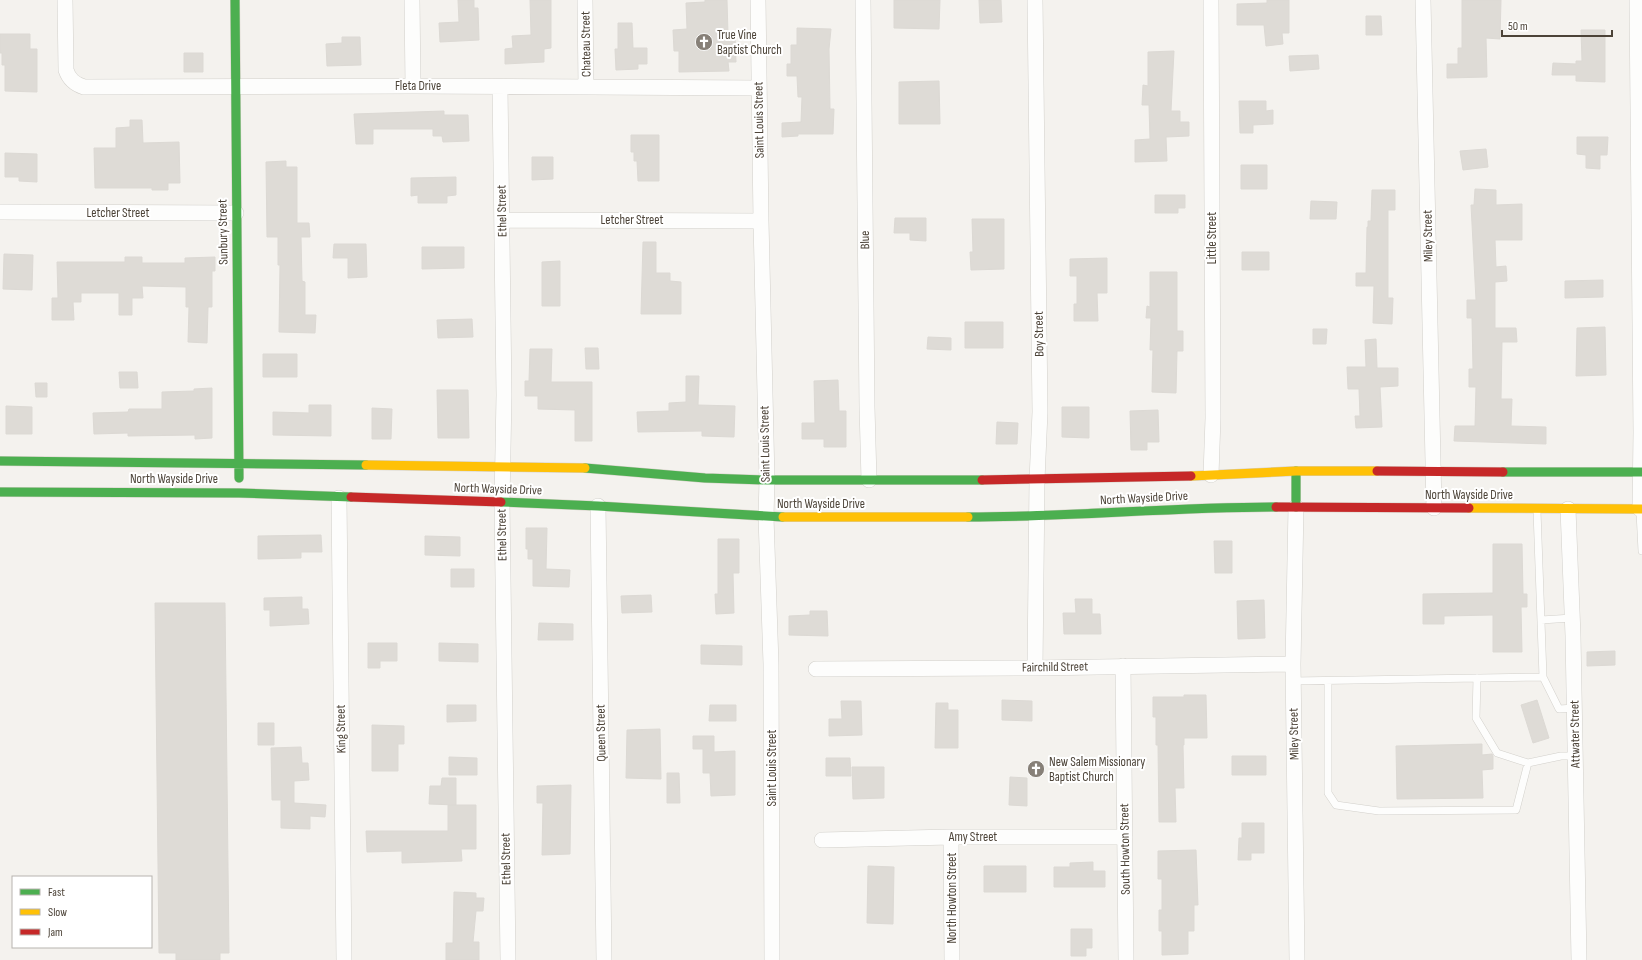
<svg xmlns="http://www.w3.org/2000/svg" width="1642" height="960" font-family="'Sofia Sans Condensed',sans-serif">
	<rect width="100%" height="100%" fill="#f4f2ee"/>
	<path fill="#dedbd6" stroke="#dcd9d4" d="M458,0h16v8h4l1,32 -39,2 -1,-19 20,-1z
		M530,0h21v48l-7,1v13l-39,2v-15l8,-1 -1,-12 19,-1z
		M705,0h22l1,34h7l1,28h-8l1,9 -50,1v-21h-5l-1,-21 14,-1 -1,-26 19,-1z
		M894,0h46l-1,29 -45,-1z
		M979,0h22l1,22 -22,1z
		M1267,0h22v33h-7l1,11 -17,2 -2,-21h-27v-21l30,-1z
		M1462,0h39l-1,39 -14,-1 1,39 -40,1v-14h11v-16h4z
		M1366,16h15l1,19h-16z
		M618,23h14l1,25h14v16h-9v5l-22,1 -1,-21h3z
		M797,28l34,1 -2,20 1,60h4l-1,25h-35v2l-16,1v-14l19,-1 1,-25h-4l-1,-21h-10v-12h4v-19h6z
		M1581,30h24v52l-29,-1v-6h-24l1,-12 23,1v-3h6z
		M0,34h30v15h7v43l-32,-1v-26h-3v-12h-2z
		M342,37h18l1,28 -34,1 -1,-22 16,-1z
		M1174,51l-3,60h9v11h9v14l-23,1 1,24 -32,1v-22l15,-1 -1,-34h-7l1,-20 5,1v-34z
		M184,53h19v19h-19z
		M1318,55l1,14 -29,2 -1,-15z
		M939,81l1,43h-41v-42z
		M1239,101h27v10l7,-1v14l-20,1v8h-13z
		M444,111v4h24l1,26 -26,1 -1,-6h-9v-7h-60v15h-17l-2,-30z
		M130,120h12l1,23 36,-1 1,41h-12v7h-16v-2h-57l-1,-40h22v-20l14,-1z
		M631,135h28v46h-21l-1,-20h-3v-9h-3z
		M1577,137h31l-1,18h-7v14l-14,-1v-13l-9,-1z
		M1486,149l2,18 -25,3 -3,-19z
		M5,153l32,1v28l-18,-1v-4h-14z
		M532,157h21v22l-21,1z
		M286,161v6h11v56h12l1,14h-9l1,44 3,1v33h11l-1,18 -36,-1 1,-67h-2v-28h-11l-1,-75z
		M1241,165h26v24h-26z
		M456,177v18l-9,1v7h-29v-8l-7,1v-18z
		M1475,189l21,1v15l26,-1v36h-27l1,27 10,-1 1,15 -12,1v46h21l1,14h-15l-1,57h11l-1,27 35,1v17l-92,-3 1,-15h20l1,-39h-7v-18h4l-1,-51h-5v-18h9l-5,-95h3z
		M1372,190h23v20h-7v88h5l-1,26 -19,-1 1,-37h-18v-13h10l1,-46h1v-6h3z
		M1155,195h30v13h-7v5h-23z
		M1311,201l26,1 -1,17h-26z
		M895,218h31v23l-16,-1v-7h-16z
		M972,219h32v50l-33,1 -1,-18h3z
		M643,242h13v31h14v8l11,1v32h-40z
		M334,244h32l1,33 -19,1v-20h-15z
		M422,247h42v21l-42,1z
		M1242,252h27v18h-27z
		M4,254l29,1 -1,35 -29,-1z
		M125,257h17v6h43v-5l30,-1v14h-3v36h-4l-1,36 -19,-1 1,-35h-3v-20l-44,-1 1,12h-11v17h-13v-22h-38v9h-8l1,18h-22v-22h6l-1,-36h68z
		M1107,258v35h-10l1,28h-24v-17h3v-28h-7v-17z
		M560,261v45h-18v-44z
		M1150,272h27v59h6v20h-6l-1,42 -24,-1 1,-42h-3l1,-32h-5l1,-12 3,1z
		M1603,280v17l-38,1v-17z
		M472,319l1,18 -35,1 -1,-18z
		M965,322h38v26h-38z
		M1605,327l1,48 -30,1 1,-48z
		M1313,329h14l-1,15h-13z
		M928,337l23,1v12l-24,-1z
		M1376,339l1,29h21v18l-18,1 2,40 -26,1 -1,-12h5l-1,-27h-11l-1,-22h19l-1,-27z
		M585,348h13l1,21h-13z
		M530,349h22l-1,33h41v59h-17v-31l-37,-1v-13h-13v-15h4z
		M263,354h34v23h-34z
		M119,372h18l1,16h-18z
		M686,376h13l-1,29 37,1 -1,31 -32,-1v-5l-64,1 -1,-20 32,-1v-8l17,-1z
		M838,380l1,31h7v36h-22v-8h-22v-16h13l-1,-42z
		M35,383h12v14h-11z
		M212,388v50l-17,1v-4l-67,1v-3l-34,1 -1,-21 35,-1 1,-3h33v-17l32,-1v-2z
		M437,390h31l1,48h-31z
		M309,405h22v31l-58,-1v-23l36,1z
		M6,406l26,1v27h-26z
		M1062,407h27v31l-27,-1z
		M372,408l20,1 -1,30h-19z
		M1158,410l1,32h-12v8h-16l-1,-39z
		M997,422l21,1 -1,21h-21z
		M526,528h21l-1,41 24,1 -1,17 -36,-1v-27h-5v-10h-2z
		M321,535l1,17h-21v6l-43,1v-23z
		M425,536l35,1v19l-35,-1z
		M718,539h21v34h-6l1,40 -18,1 -1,-20h3z
		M1214,541h18v32h-17z
		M1493,544h29l1,50h4v13h-6l1,45h-29v-37l-49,1v8h-21v-30l70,-1z
		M451,569h23v18h-23z
		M651,595l1,17 -30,1 -1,-17z
		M302,597v12h6l1,15 -39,2v-16h-6v-12z
		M1075,599h17v15h8l1,20h-37l-1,-21h13z
		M1264,600l1,38 -27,1 -1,-38z
		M155,603h70l4,350h-9v7h-44v-7h-17z
		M810,611h17l1,25 -39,-1v-19l21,-1z
		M539,623l34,1v16h-35z
		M368,643h29v18h-17v7h-12z
		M439,643l39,1v18l-39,-1z
		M701,645l41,1v19l-41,-1z
		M1615,651v14l-28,1v-14z
		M1184,695h22l1,43h-23v7h-1l1,43h-9l1,34h-17l-1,-77h-2v-28h-3v-20h31z
		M1002,700l30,1v20l-30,-1z
		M1537,700l12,38 -16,5 -12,-38z
		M841,701h20l1,34 -33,1v-17h13z
		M936,703h12v7h10v38h-23z
		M447,705h29v16l-29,1z
		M710,705h26v16h-27z
		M258,723h16v22h-16z
		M372,725l32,1v18h-6v27h-26z
		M660,729l1,50 -35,-1 1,-48z
		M693,736h21v16l21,-1v44l-24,1 -1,-23h-7v-24h-10z
		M1482,744v11l10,-1 1,2v13l-11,1 1,28 -86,1 -1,-53z
		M301,747l1,16h6l1,17 -15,1v22l32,2 -1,12 -15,-1v13l-29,-1v-28h-9l-1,-52z
		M1232,756h34v19h-34z
		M449,757l28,1v17h-28z
		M826,758h24l1,18h-25z
		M852,767h32v31l-31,1z
		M667,773h12l1,30h-13z
		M1010,777l17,1v28l-18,-1z
		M442,778h14v27l-27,-1 1,-18h11z
		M571,785l-1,69 -28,1 1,-52h-6v-17z
		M448,805h28v44h-15l1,12 -60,2v-12l-35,1 -1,-21h82z
		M1242,823h22v30h-13v7h-13l1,-22h3z
		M1196,850l2,55h-4v26h-6v23l-26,1v-24h-3v-21h3v-31h-4v-28z
		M1093,862v9h12v16h-51v-20h16v-4z
		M868,866l26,1 -1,57 -26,-1z
		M984,866h42v26h-42z
		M454,892l22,1v5h8l-1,13h-7l-3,31h6v18h-33v-17h7z
		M1071,929h21v19h-6v8h-15z"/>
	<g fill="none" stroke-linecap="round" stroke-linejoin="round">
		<defs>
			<path id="lane" d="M1640,512l2,39
				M1541,620l31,-2
				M1543,677l16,32 16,-1
				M1477,678l-1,40 21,35 31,10
				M1293,681l250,-4 -6,-166
				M1328,681v112l8,12 43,6 137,-1 12,-47 33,-7h15"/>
			<path id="street" d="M65,0l1,70c3,9 8,14 18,17l329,-1 346,2
				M412,0l1,86
				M585,0l1,87
				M758,0l3,221 6,259 -1,37 5,147 1,296
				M863,0l4,407 2,73
				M1211,0l2,418 -2,57
				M1423,0l11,508
				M1637,0l4,432 -1,77
				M500,87l4,308 -2,107 6,458
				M0,212l236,1
				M503,220l258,1
				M339,498l5,462
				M598,506l6,454
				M1296,507l-3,157 4,296
				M1568,509l5,127 6,324
				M1123,666l3,294
				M1035,668l2,-188 3,-68 -5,-412
				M816,669l219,-1 258,-4
				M951,837l1,123
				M822,840l129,-3h174"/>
			<path id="fast" d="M235,0l4,478
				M0,461l366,4
				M585,468l120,10 62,2h215
				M1296,471v36
				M1503,472h139
				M0,492l239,1 112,4
				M501,502l97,4 185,11
				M968,517c102,0 205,-10 308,-10"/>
			<path id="slow" d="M366,465l219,3
				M1191,476l105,-5h81
				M1469,508l173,1
				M783,517h185"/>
			<path id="jam" d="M1377,471l126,1
				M982,480l209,-4
				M351,497l150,5
				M1276,507l193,1"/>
		</defs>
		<use href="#lane" stroke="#d2d0cb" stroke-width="8"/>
		<use href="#street" stroke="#d2d0cb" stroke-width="16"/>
		<use href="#fast" stroke="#d4cfc5" stroke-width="10"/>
		<use href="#slow" stroke="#d4cfc5" stroke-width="10"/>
		<use href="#jam" stroke="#d4cfc5" stroke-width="10"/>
		<use href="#lane" stroke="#fdfdfc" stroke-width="7"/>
		<use href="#street" stroke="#fdfdfc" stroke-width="15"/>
		<use href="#fast" stroke="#4caf50" stroke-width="9"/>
		<use href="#slow" stroke="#ffc107" stroke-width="9"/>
		<use href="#jam" stroke="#c62828" stroke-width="9"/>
	</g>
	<defs>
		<symbol id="church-disc" viewBox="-11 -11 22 22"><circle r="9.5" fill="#878078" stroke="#fff"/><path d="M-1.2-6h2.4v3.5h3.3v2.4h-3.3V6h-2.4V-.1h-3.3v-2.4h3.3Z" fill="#fff"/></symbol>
	</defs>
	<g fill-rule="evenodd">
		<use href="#church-disc" x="694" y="32" width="20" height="20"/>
		<use href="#church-disc" x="1026" y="759" width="20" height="20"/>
	</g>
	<g text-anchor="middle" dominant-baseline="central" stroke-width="4" stroke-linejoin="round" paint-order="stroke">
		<g font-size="13" fill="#4c4338" stroke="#fff" text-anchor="start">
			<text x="717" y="35">True Vine<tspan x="717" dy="15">Baptist Church</tspan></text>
			<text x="1049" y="762">New Salem Missionary<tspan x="1049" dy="15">Baptist Church</tspan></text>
		</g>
		<g font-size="13" fill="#4c4338" stroke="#fff">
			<text transform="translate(586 44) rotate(-91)">Chateau Street</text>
			<text x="418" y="86">Fleta Drive</text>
			<text transform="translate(759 120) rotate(-91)">Saint Louis Street</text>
			<text transform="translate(502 211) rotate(-91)">Ethel Street</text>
			<text x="118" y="213">Letcher Street</text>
			<text x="632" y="220">Letcher Street</text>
			<text transform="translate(223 232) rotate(-91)">Sunbury Street</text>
			<text transform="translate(1428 236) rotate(-91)">Miley Street</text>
			<text transform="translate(1212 238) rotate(-90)">Little Street</text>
			<text transform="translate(865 240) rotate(-91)">Blue</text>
			<text transform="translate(1039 334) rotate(-91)">Boy Street</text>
			<text transform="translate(765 444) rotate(-91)">Saint Louis Street</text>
			<text x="174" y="479">North Wayside Drive</text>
			<text transform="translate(498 489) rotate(2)">North Wayside Drive</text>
			<text x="1469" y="495">North Wayside Drive</text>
			<text transform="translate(1144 498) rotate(-3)">North Wayside Drive</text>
			<text x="821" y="504">North Wayside Drive</text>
			<text transform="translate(502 535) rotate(-91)">Ethel Street</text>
			<text transform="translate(1055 667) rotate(-1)">Fairchild Street</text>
			<text transform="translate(341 729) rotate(-91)">King Street</text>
			<text transform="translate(601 733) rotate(-91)">Queen Street</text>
			<text transform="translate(1294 734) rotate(-91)">Miley Street</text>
			<text transform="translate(1575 734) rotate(-91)">Attwater Street</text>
			<text transform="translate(772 768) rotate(-90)">Saint Louis Street</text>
			<text x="973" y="837">Amy Street</text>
			<text transform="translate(1125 849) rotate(-91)">South Howton Street</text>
			<text transform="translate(506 859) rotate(-91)">Ethel Street</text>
			<text transform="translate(952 898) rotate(-90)">North Howton Street</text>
		</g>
	</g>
	<rect x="12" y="876" width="140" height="72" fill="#ffffff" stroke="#b7b4af"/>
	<rect x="20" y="889" width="20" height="6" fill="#4caf50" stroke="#b7b4af"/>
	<text x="48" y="896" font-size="12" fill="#4c4338">Fast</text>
	<rect x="20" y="909" width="20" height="6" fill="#ffc107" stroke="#b7b4af"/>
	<text x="48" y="916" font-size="12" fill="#4c4338">Slow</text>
	<rect x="20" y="929" width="20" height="6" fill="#c62828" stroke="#b7b4af"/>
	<text x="48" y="936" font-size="12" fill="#4c4338">Jam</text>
	<path d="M1502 30v6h110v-6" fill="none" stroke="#4c4338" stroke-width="2"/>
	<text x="1508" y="30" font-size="12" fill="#4c4338" stroke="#ffffff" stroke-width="3" paint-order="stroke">50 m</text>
</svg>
